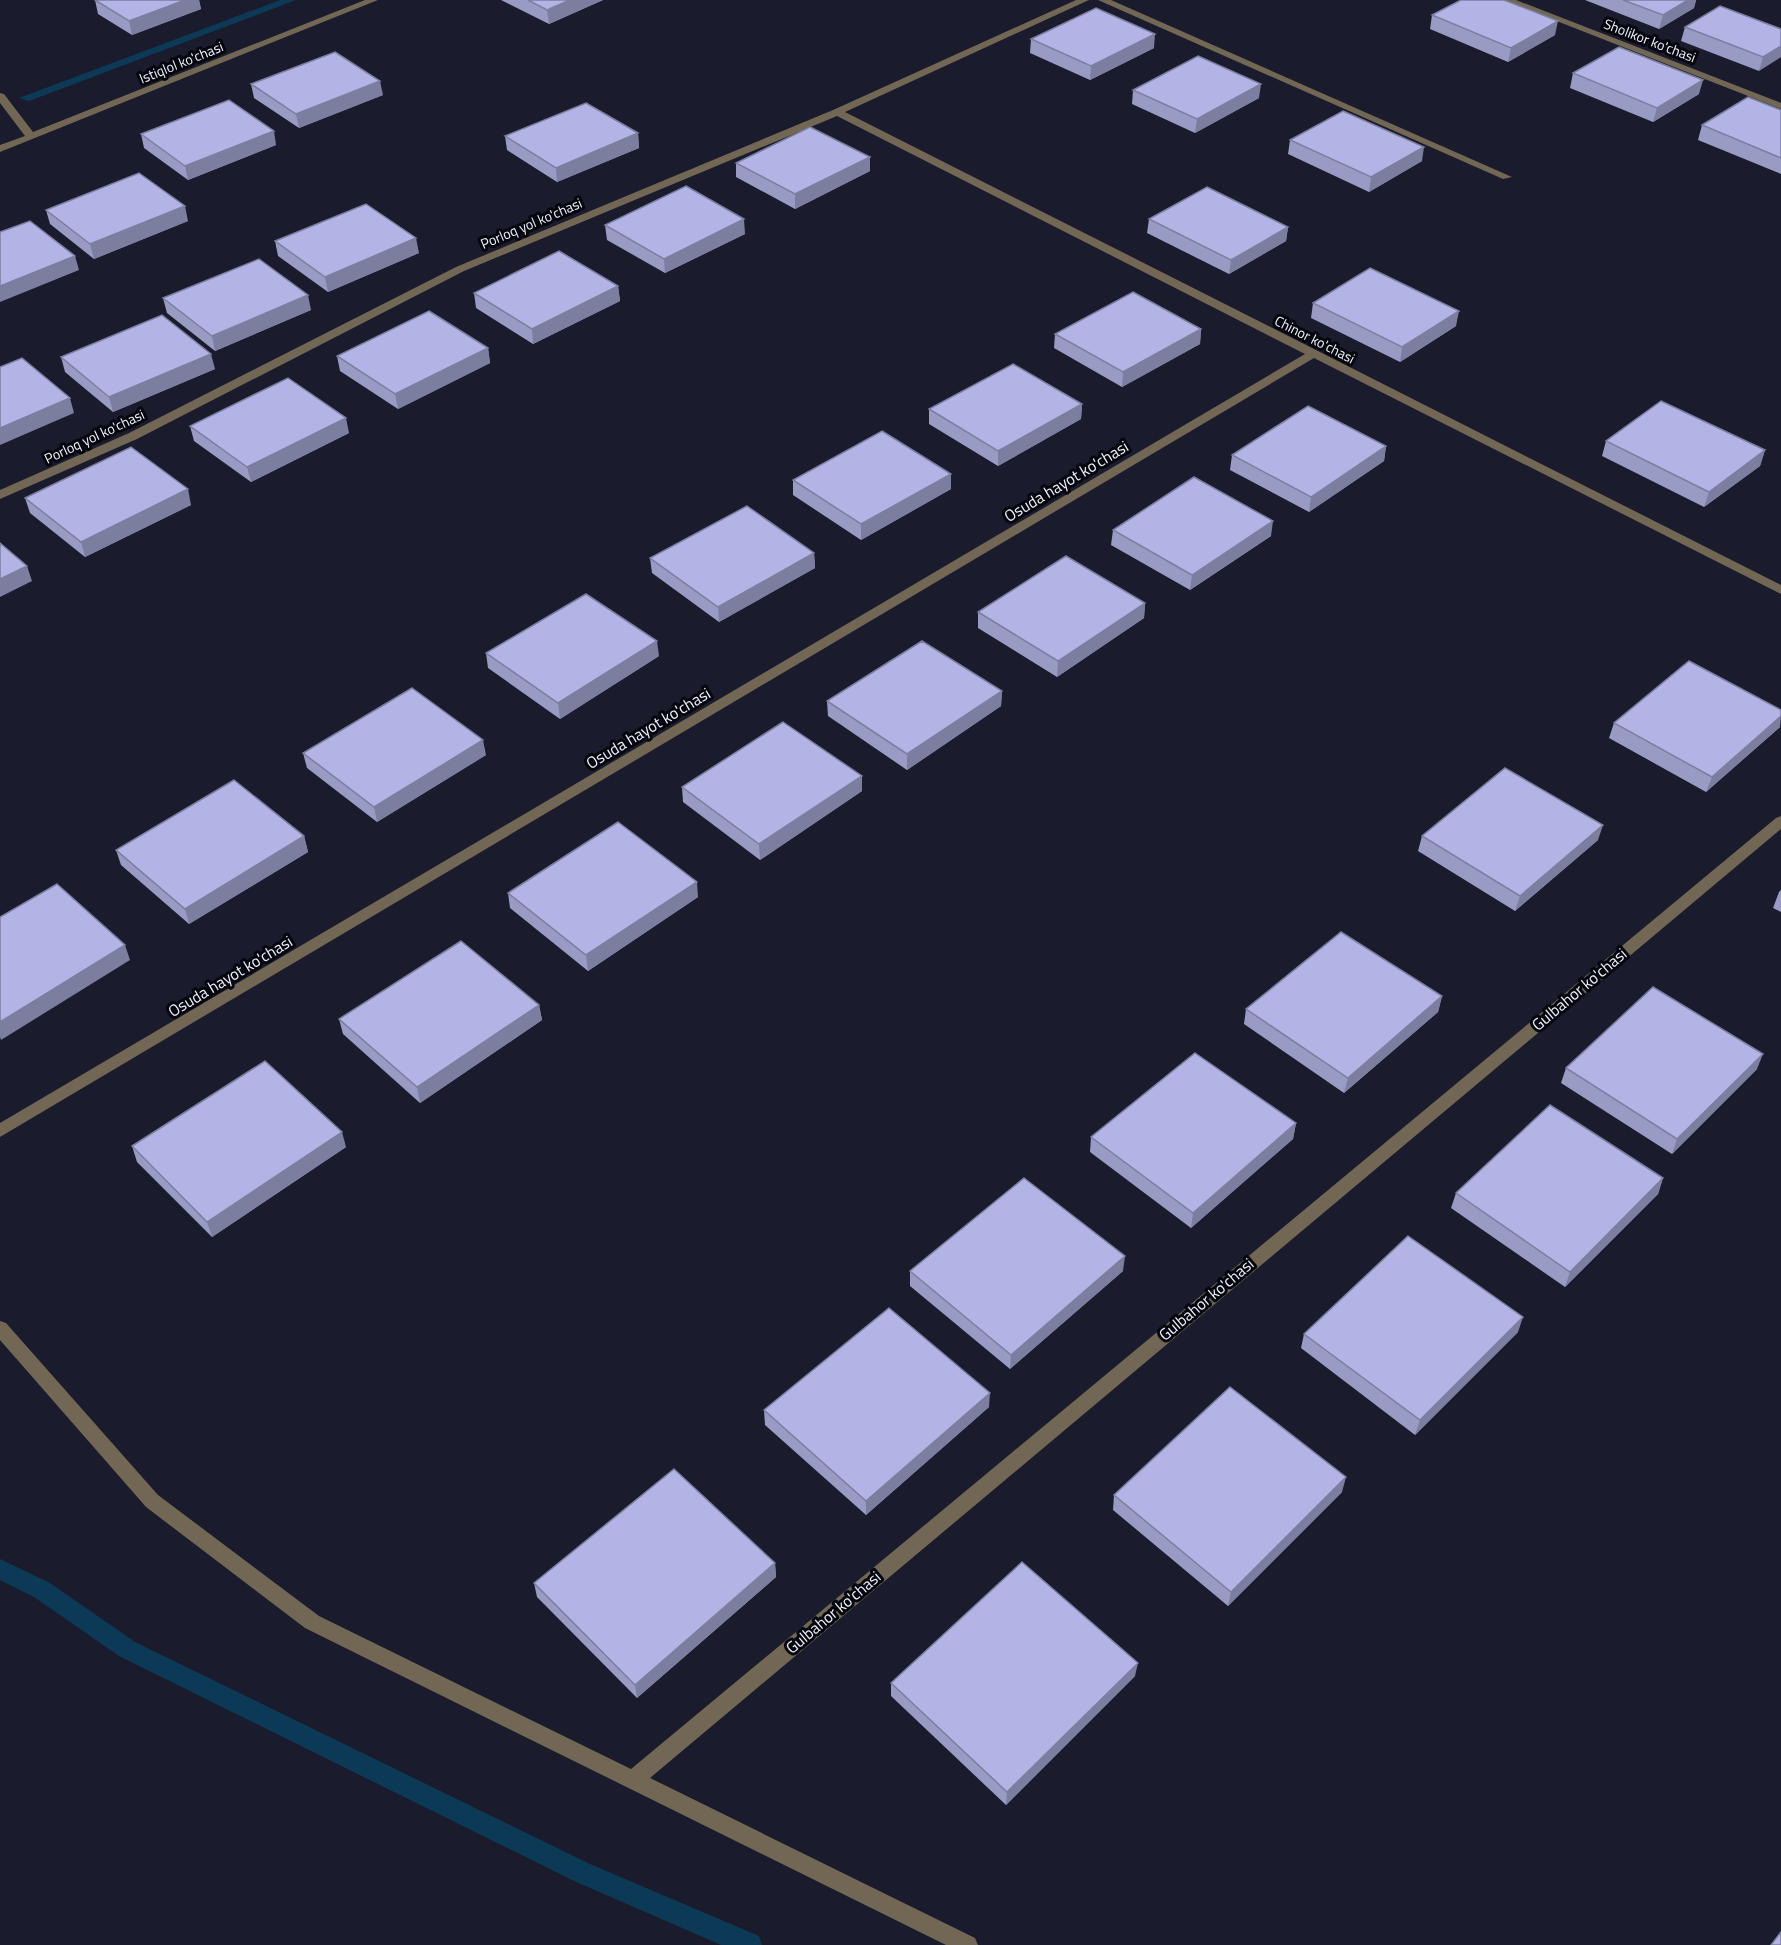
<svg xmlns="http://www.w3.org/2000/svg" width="1781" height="1945" font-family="'Titillium Web',sans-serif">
	<rect width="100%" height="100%" fill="#1a1b2c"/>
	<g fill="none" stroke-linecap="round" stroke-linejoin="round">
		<path fill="#0c3a56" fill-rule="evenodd" d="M280,0h16l-267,101 -10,-3z
			M0,1559l50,24 85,59 455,222 169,72 3,9h-41l-149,-65 -453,-224 -85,-59 -34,-17z"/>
		<path fill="#716754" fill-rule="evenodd" d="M365,0h13l-378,152v-7l25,-9 -25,-33v-10l4,1 29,38z
			M1076,0h13l-244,112 936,473v9l-467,-236 -1314,779v-14l1305,-769 -468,-238 -373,155 -327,168 -137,60v-9l129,-57 327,-166 377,-157z
			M1098,0h13l401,177 -9,2z
			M1503,0h13l265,103v6z
			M1781,816v13l-1131,949 325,160 3,7h-32l-641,-317 -159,-121 -146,-167v-19l6,2 152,172 161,121 312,153 1145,-951z"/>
	</g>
	<path fill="#989bc4" d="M95,0h104l2,9 -69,26 -34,-21z
		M501,0h102l-54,24z
		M1585,0h111l-2,8 -35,21z
		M1432,15l123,20 -47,27 -78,-33z
		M1685,27l96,2 -22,42 -78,-30z
		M1031,39l123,9 -64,32 -60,-27z
		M1573,73l126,21 -46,28 -83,-34z
		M251,84l132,11 -84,33 -45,-30z
		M1133,90l126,8 -64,35 -63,-29z
		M1781,110v64l-83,-34 4,-15z
		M638,133l1,15 -82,34 -50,-32 -2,-14z
		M141,134l135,11 -88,35 -44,-32z
		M1290,140l132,21 -53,31 -81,-38z
		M870,157v14l-75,38 -59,-32v-14z
		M46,210l142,11 -94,38 -44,-35z
		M1149,219l139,8 -2,14 -57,33 -82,-41z
		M605,225l140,9 -80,39 -58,-33z
		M275,241l144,12 -91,39 -50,-36z
		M618,286l2,15 -87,43 -57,-36 -2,-15z
		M163,298l148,12 -96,41 -48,-38z
		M1313,303l143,23 -56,36 -89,-44z
		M1201,329l-1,15 -78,43 -68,-39 1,-14z
		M488,348l2,15 -92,46 -58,-38 -3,-15z
		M61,357l154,12 -102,43 -48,-40z
		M1082,404l-1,15 -83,47 -69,-42v-15z
		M190,426l159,7 -98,49 -57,-41z
		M1606,441l159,9 -5,16 -56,41 -102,-51z
		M1386,446l-2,15 -75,51 -79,-42 2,-15z
		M951,474v15l-90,51 -68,-45v-15z
		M25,498l166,7 -106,52 -55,-44z
		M1113,530l158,6 -81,54 -79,-45z
		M814,553l1,15 -96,54 -67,-49 -2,-15z
		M1145,603l-1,15 -87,59 -79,-49v-16z
		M486,653l173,3 -99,63 -72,-51z
		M1002,691l-1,15 -94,64 -79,-54 -1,-15z
		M1614,723l166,4 -74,65 -97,-54z
		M303,753l183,2 -109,67 -70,-54z
		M862,776v15l-102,69 -77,-58 -1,-15z
		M304,836l4,16 -119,72 -68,-59 -5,-15z
		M1422,836l176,4 -83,71 -97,-60z
		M1781,890v22l-8,-4 6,-16z
		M508,893l190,4 -110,74 -78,-63z
		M1442,996l-4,16 -94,81 -100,-69 2,-15z
		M539,1005l3,15 -122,83 -77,-69 -4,-15z
		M1566,1068l191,1 -85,85 -111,-71z
		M1296,1123l-3,16 -102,89 -101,-76 1,-15z
		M132,1146l214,1 -134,90 -75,-75z
		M1663,1178l-5,16 -93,93 -114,-79 5,-15z
		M910,1271h213l-113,98 -100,-83z
		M1518,1332l-103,103 -114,-87 3,-14z
		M989,1407l-123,108 -101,-90 -1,-15z
		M1342,1492l-114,114 -115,-96 1,-15z
		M775,1563l1,14 -139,121 -100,-101 -3,-14z
		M1135,1676l-129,129 -115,-109v-13z"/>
	<path fill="#7c7ea0" d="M185,0h14l2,9 -69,26 -3,-14z
		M570,0h33l-54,24 -2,-14z
		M1688,0h8l-2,8 -35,21 4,-14z
		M1558,21l-3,14 -47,27 3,-14z
		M1155,34l-1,14 -64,32 1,-14z
		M1781,46v11l-22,14 4,-14z
		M1703,80l-4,14 -46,28 4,-14z
		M380,81l3,14 -84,33 -3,-14z
		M1261,84l-2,14 -64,35 2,-14z
		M274,131l2,14 -88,35 -3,-14z
		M638,133l1,15 -82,34 -1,-14z
		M1424,147l-2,14 -53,31 2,-15z
		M870,157v14l-75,38v-15z
		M185,206l3,15 -94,38 -4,-15z
		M744,219l1,15 -80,39 -1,-14z
		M1288,227l-2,14 -57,33 2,-14z
		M416,238l3,15 -91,39 -3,-15z
		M75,256l4,14 -79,32v-16z
		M618,286l2,15 -87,43 -1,-15z
		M308,295l3,15 -96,41 -3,-15z
		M1459,311l-3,15 -56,36 2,-15z
		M1201,329l-1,15 -78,43 1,-15z
		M488,348l2,15 -92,46 -3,-15z
		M211,354l4,15 -102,43 -4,-15z
		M70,398l4,15 -74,32v-17z
		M1082,404l-1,15 -83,47v-15z
		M346,418l3,15 -98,49 -4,-15z
		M1386,446l-2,15 -75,51 2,-15z
		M1765,450l-5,16 -56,41 5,-15z
		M951,474v15l-90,51v-16z
		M188,489l3,16 -106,52 -4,-15z
		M1273,521l-2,15 -81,54 2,-15z
		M814,553l1,15 -96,54 -1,-15z
		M27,566l5,15 -32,16v-18z
		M1145,603l-1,15 -87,59 1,-16z
		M657,641l2,15 -99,63 -2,-16z
		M1002,691l-1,15 -94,64v-16z
		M1781,716l-1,11 -74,65 6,-15z
		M483,740l3,15 -109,67 -3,-15z
		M862,776v15l-102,69 -1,-16z
		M1603,825l-5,15 -83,71 5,-15z
		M304,836l4,16 -119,72 -4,-15z
		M697,882l1,15 -110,74 -2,-16z
		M125,945l5,15 -129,80 -1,-3v-15z
		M1442,996l-4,16 -94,81 4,-15z
		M539,1005l3,15 -122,83 -3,-16z
		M1763,1054l-6,15 -85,85 5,-15z
		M1296,1123l-3,16 -102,89 2,-15z
		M342,1132l4,15 -134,90 -5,-15z
		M1663,1178l-5,16 -93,93 5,-15z
		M1125,1256l-2,15 -113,98 1,-14z
		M1523,1317l-5,15 -103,103 5,-15z
		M990,1393l-1,14 -123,108v-14z
		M1346,1477l-4,15 -114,114 3,-14z
		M775,1563l1,14 -139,121 -2,-13z
		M1138,1663l-3,13 -129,129 1,-13z"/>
	<path fill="#b1b4e4" stroke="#7c7ea0" stroke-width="1.5" d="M95,0h90l-56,21z
		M528,0h42l-23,10z
		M1461,0h43l54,21 -47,27 -79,-33z
		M1623,0h65l-25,15z
		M1720,6l61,23v17l-18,11 -78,-30z
		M1096,8l59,26 -64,32 -60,-27z
		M1619,47l84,33 -46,28 -84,-35z
		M335,52l45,29 -84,33 -45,-30z
		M1198,56l63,28 -64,35 -64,-29z
		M1748,97l33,13v48l-79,-33z
		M229,100l45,31 -89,35 -44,-32z
		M586,103l52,30 -82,35 -51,-32z
		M1343,111l81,36 -53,30 -81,-37z
		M810,127l60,30 -75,37 -59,-31z
		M139,173l46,33 -95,38 -44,-34z
		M686,186l58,33 -80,40 -59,-34z
		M1207,187l81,40 -57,33 -82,-41z
		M366,204l50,34 -91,39 -50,-36z
		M30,221l45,35 -75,30v-54z
		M559,251l59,35 -86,43 -58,-36z
		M259,259l49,36 -96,41 -49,-38z
		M1370,268l89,43 -57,36 -89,-44z
		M1133,292l68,37 -78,43 -68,-38z
		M429,311l59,37 -93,46 -58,-38z
		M162,315l49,39 -102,43 -48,-40z
		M22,358l48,40 -70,30v-61z
		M1013,364l69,40 -84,47 -69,-42z
		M288,378l58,40 -99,49 -57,-41z
		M1661,401l104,49 -56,42 -103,-51z
		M1308,406l78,40 -75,51 -79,-42z
		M882,431l69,43 -90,50 -68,-44z
		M131,447l57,42 -107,53 -56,-44z
		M1194,477l79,44 -81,54 -79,-45z
		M747,506l67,47 -96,54 -68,-49z
		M0,543l27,23 -27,13z
		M1066,556l79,47 -87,58 -80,-49z
		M586,594l71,47 -99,62 -72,-50z
		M922,641l80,50 -95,63 -80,-53z
		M1689,661l92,49v6l-69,61 -98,-54z
		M412,688l71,52 -109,67 -71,-54z
		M783,722l79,54 -103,68 -77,-57z
		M1505,768l98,57 -83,71 -98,-60z
		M234,780l70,56 -119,73 -69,-59z
		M618,822l79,60 -111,73 -78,-62z
		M57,884l68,61 -125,77v-105z
		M1341,932l101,64 -94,82 -102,-69z
		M461,941l78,64 -122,82 -78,-68z
		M1653,987l110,67 -86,85 -111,-71z
		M1195,1053l101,70 -103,90 -102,-76z
		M265,1061l77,71 -135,90 -75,-76z
		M1550,1105l113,73 -93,94 -114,-79z
		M1024,1178l101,78 -114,99 -101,-84z
		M1408,1236l115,81 -103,103 -116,-86z
		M889,1308l101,85 -124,108 -102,-91z
		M1230,1387l116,90 -115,115 -117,-97z
		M674,1469l101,94 -140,122 -101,-102z
		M1022,1562l116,101 -131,129 -116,-109z
		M1781,1932v13h-10z"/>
	<g text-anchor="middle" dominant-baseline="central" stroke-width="6" stroke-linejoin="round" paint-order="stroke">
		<g font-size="14" fill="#f2f3fd" stroke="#06060e">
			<text transform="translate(1650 40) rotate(21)">Sholikor ko'chasi</text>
			<text transform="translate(181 62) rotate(-22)">Istiqlol ko'chasi</text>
			<text transform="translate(531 223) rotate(-23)">Porloq yol ko'chasi</text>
			<text transform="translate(1315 339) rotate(27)">Chinor ko'chasi</text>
			<text transform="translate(94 436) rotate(-25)">Porloq yol ko'chasi</text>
		</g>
		<g font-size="16" fill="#f2f3fd" stroke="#06060e">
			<text transform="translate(1066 481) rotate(-31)">Osuda hayot ko'chasi</text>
			<text transform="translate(648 728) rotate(-31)">Osuda hayot ko'chasi</text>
			<text transform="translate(230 976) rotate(-31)">Osuda hayot ko'chasi</text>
			<text transform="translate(1579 989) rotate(-40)">Gulbahor ko'chasi</text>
			<text transform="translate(1206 1299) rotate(-40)">Gulbahor ko'chasi</text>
			<text transform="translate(833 1612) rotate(-40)">Gulbahor ko'chasi</text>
		</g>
	</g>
</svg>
